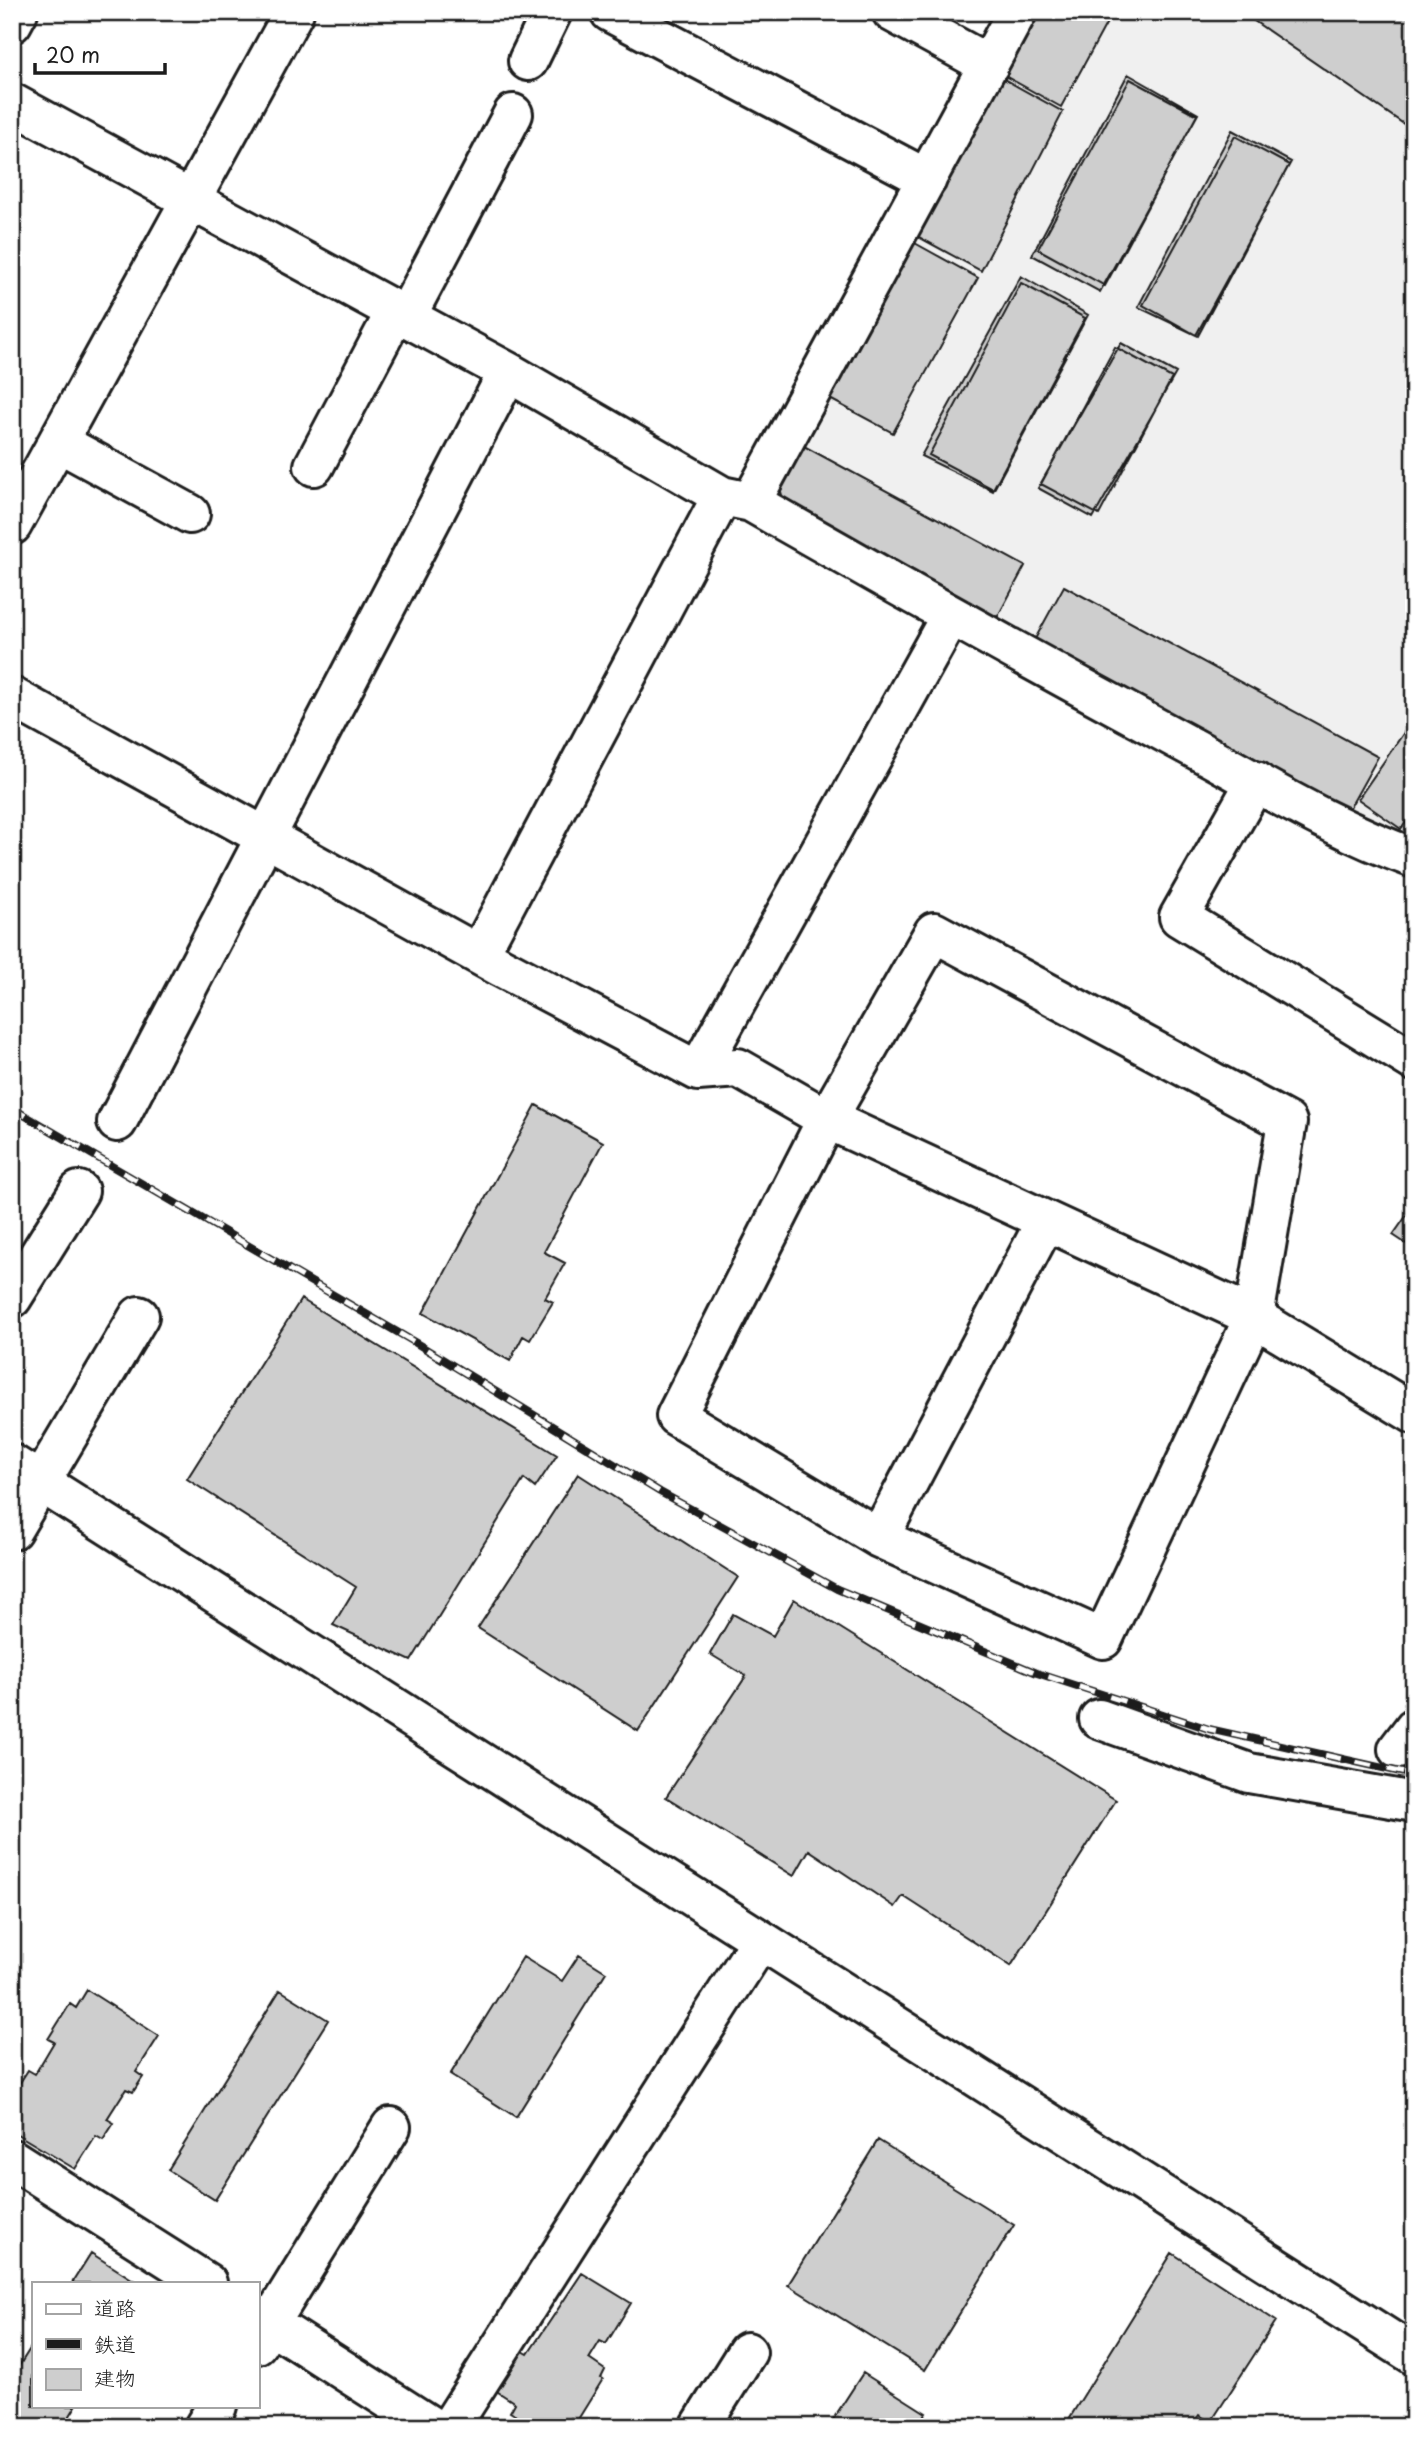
<svg xmlns="http://www.w3.org/2000/svg" width="1426" height="2439" font-family="'Playpen Sans','Klee One',sans-serif">
	<rect width="100%" height="100%" fill="#fff"/>
	<filter id="ink" filterUnits="userSpaceOnUse"><feTurbulence type="fractalNoise" baseFrequency=".0143" numOctaves="2"/><feDisplacementMap in="SourceGraphic" scale="14" xChannelSelector="R" yChannelSelector="G"/><feConvolveMatrix kernelMatrix="1 2 1 2 8 2 1 2 1" color-interpolation-filters="sRGB"/></filter>
	<g filter="url(#ink)">
		<path fill="#f0f0f0" d="M1038,12h376v815l-23,1 -375,-192 -244,-144z"/>
		<path fill="#cecece" stroke="#1c1c1c" stroke-width="2" d="M1039,12h87l-3,6 -11,-5 -51,94 -56,-31z
			M1241,12h173v119z
			M1128,74l70,40 -98,178 -68,-37z
			M1002,78l61,34 -82,159 -66,-36z
			M1130,79l67,36 -92,171 -67,-37z
			M1232,130l59,32 -95,173 -58,-28z
			M1235,136l54,29 -91,171 -55,-31z
			M913,242l65,36 -85,155 -65,-35z
			M1021,276l67,39 -95,176 -72,-35z
			M1021,283l64,35 -92,171 -64,-34z
			M1121,343l55,30 -83,145 -55,-30z
			M1115,347l57,31 -73,137 -58,-31z
			M802,445l223,121 -28,52 -213,-116 -5,-17z
			M1064,586l314,171 -30,54 -313,-172z
			M1414,718v94l-13,17 -43,-30z
			M536,1105l67,37 -59,110 21,11 -20,35 8,4 -23,38 -7,-4 -13,25 -87,-48z
			M1414,1205v44l-21,-14z
			M301,1299l256,156 -22,33 -11,-9 -113,182 -78,-36 23,-38 -169,-108z
			M578,1474l160,103 -100,154 -160,-103z
			M794,1599l322,201 -105,166 -108,-70 -8,11 -86,-57 -15,26 -128,-79 80,-121 -36,-22 23,-40 40,22z
			M579,1955l27,17 -90,145 -66,-42 73,-118 39,24z
			M87,1990l72,46 -23,36 7,5 -10,15 -7,-3 -19,30 7,4 -11,17 -7,-4 -21,33 -63,-38v-36l16,-25 7,4 19,-32 -6,-3 22,-35 6,4z
			M280,1990l48,30 -113,180 -47,-30z
			M878,2140l136,85 -89,145 -137,-85z
			M91,2253l47,30h-66z
			M1172,2253l104,68 -65,101 -12,-7 -8,12h-127z
			M582,2273l49,30 -25,41 -6,-3 -11,18 16,11 -4,8 2,1 -26,42 -6,-3 -5,9h-32l-24,-15 5,-9 -20,-13 26,-40 7,4z
			M33,2344v62h43l-13,21h-51v-50z
			M863,2373l63,40 -9,14h-89z"/>
		<g fill="none" stroke-linecap="round" stroke-linejoin="round">
			<defs>
				<path id="street" d="M610,12l317,167
					M892,12l97,53
					M12,23l6,-11
					M528,61l24,-49
					M12,103l496,269 214,124 29,6c141,81 283,160 426,237 77,41 155,90 237,119
					M406,317l107,-203
					M58,442l132,72
					M314,466l82,-155
					M751,502l266,-490
					M12,525l282,-513
					M12,697l489,270 197,104 40,-3 89,51 427,198 160,97
					M1256,781l-77,136 235,144
					M934,932l353,190 -33,195 -151,322 -224,-101 -203,-122 151,-297z
					M479,954l243,-458
					M698,1071l252,-454
					M117,1122l391,-750
					M12,1298l67,-107
					M12,1464l1402,891
					M12,1530l127,-214
					M879,1538l167,-317
					M1099,1719l150,54 165,29
					M1398,1749l16,-21
					M12,2159l195,124
					M257,2315l175,112
					M257,2344l134,-217
					M204,2427l13,-21
					M450,2427l310,-486
					M700,2427l47,-75"/>
			</defs>
			<use href="#street" stroke="#1c1c1c" stroke-width="44"/>
			<use href="#street" stroke="#fff" stroke-width="38"/>
			<defs>
				<path id="rail" d="M12,1108l404,235 244,149 177,97 200,84 172,56 205,46"/>
			</defs>
			<use href="#rail" stroke="#1c1c1c" stroke-width="8"/>
			<use href="#rail" stroke="#fff" stroke-width="5" stroke-dasharray="16" stroke-linecap="butt"/>
		</g>
	</g>
	<rect width="1426" height="2439" fill="none" stroke="#fff" stroke-width="42"/>
	<rect x="21" y="21" width="1384" height="2397" fill="none" stroke="#1c1c1c" stroke-width="2.5" filter="url(#ink)"/>
	<rect x="32" y="2282" width="228" height="126" fill="#ffffff" stroke="#a4a4a4" stroke-width="2"/>
	<rect x="46" y="2304" width="35" height="10" fill="#ffffff" stroke="#a4a4a4" stroke-width="2"/>
	<text x="94" y="2316" font-size="21" fill="#1c1c1c">道路</text>
	<rect x="46" y="2339" width="35" height="10" fill="#1c1c1c" stroke="#a4a4a4" stroke-width="2"/>
	<text x="94" y="2352" font-size="21" fill="#1c1c1c">鉄道</text>
	<rect x="46" y="2369" width="35" height="21" fill="#cecece" stroke="#a4a4a4" stroke-width="2"/>
	<text x="94" y="2386" font-size="21" fill="#1c1c1c">建物</text>
	<path d="M35 63v10h130v-10" fill="none" stroke="#1c1c1c" stroke-width="3.5"/>
	<text x="46" y="63" font-size="21" fill="#1c1c1c" stroke="#ffffff" stroke-width="5" paint-order="stroke">20 m</text>
</svg>
